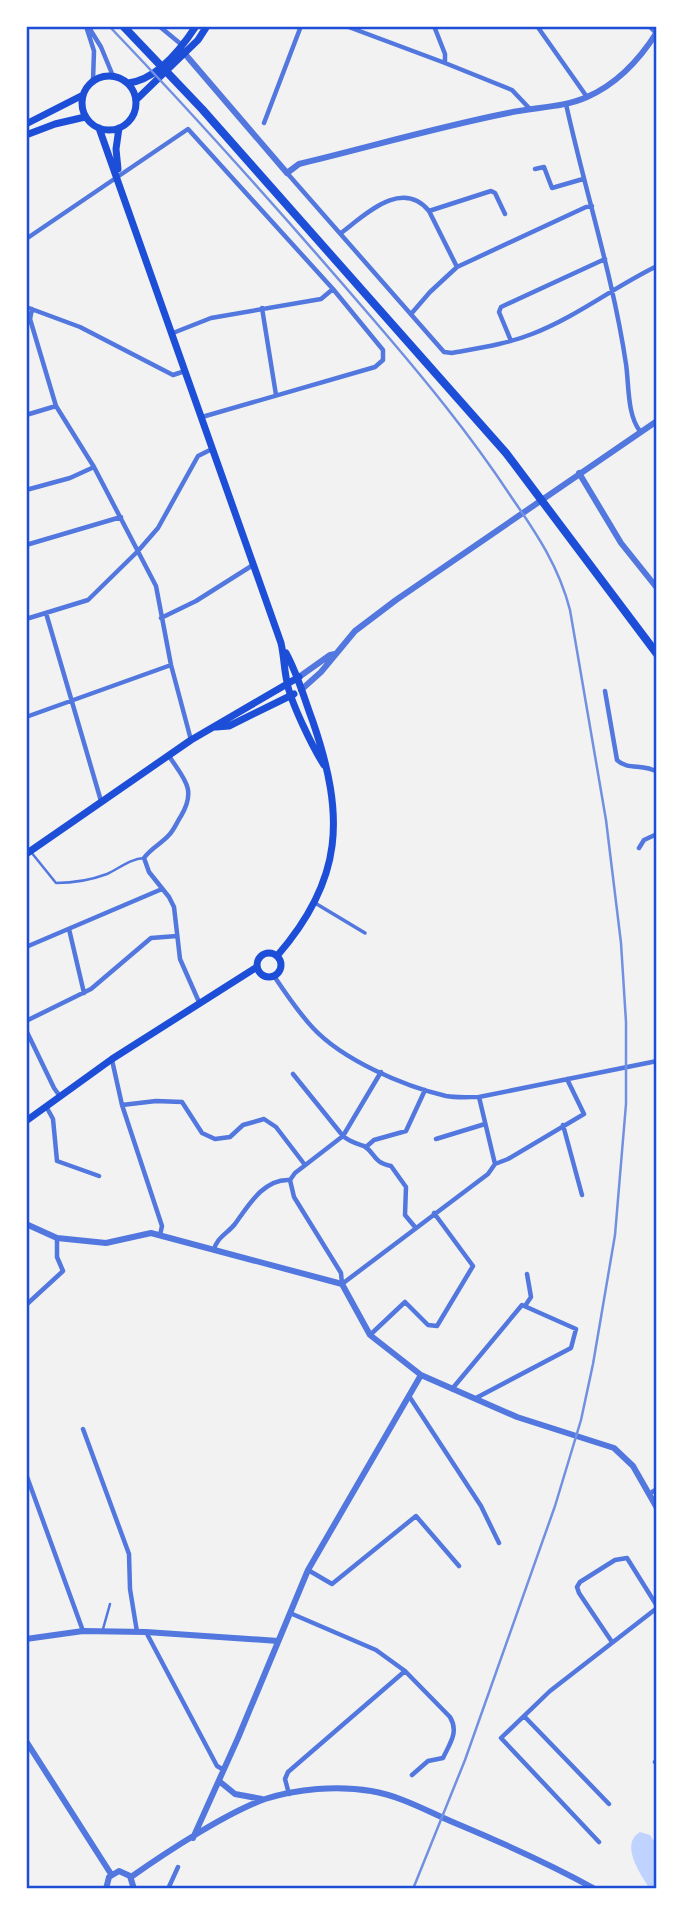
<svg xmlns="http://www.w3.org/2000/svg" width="683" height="1915" font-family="'Open Sans',sans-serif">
	<rect width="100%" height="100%" fill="#f2f2f2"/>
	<path fill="#bfd3fe" d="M640,1832l10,3 7,11v43h-7c-9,-14 -31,-45 -10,-57z"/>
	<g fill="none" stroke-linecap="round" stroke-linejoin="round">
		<path stroke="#5277de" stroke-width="2.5" d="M31,852l25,31c18,0 35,-3 51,-9 13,-6 23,-15 37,-16
			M103,1629l7,-25"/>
		<path stroke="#5277de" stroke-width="3.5" d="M315,903l50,30"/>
		<path stroke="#5277de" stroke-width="4.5" d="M86,26l8,25 -1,30
			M88,26l13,21 12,29
			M159,26l23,19
			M346,26l99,37 67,27 18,19
			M434,26l11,28v9
			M537,26l50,71
			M649,26l7,7
			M566,104c19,87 47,172 60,260 3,20 1,51 14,67
			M264,123l37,-97
			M535,169l9,-2 8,21 31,-9
			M287,173l157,179 8,1c27,-5 55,-9 80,-19 44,-17 82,-47 125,-68
			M429,211l62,-20 4,2 10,21
			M341,233c24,-18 61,-55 88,-22l28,56
			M26,239l162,-110 145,160 50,61v10l-8,7 -173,50
			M26,307l54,20 93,48 12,-4
			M262,308l14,87
			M32,309l-2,10 26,87 38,61 62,119 15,79 20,75
			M411,314l19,-22 27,-25 129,-60 6,-1
			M173,333l38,-15 110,-19 12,-10
			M511,341l-12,-29 2,-5 104,-48
			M26,415l30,-9
			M26,490l44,-12 24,-11
			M26,545l95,-28
			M46,613l55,188
			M161,618l35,-17 57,-36
			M26,619l62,-19 50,-49 20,-23 40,-72 14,-7
			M605,691l12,69c11,11 26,3 40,12
			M26,717l145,-52
			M169,756c15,23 28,33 12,60 -4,6 -7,14 -12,19 -8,9 -18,13 -25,23l5,14 20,25 5,10 6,52 19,43
			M639,848l5,-8 13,-6
			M69,929l15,64
			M26,947l136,-58
			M274,976c12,18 24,36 39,52 30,32 90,58 133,68 11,2 22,1 33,1l178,-36
			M26,1021l65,-32 60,-51 26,-2
			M26,1030l28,58 5,7
			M112,1060l10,45 40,121 -2,9
			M293,1074l50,62c7,6 12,7 21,10 12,7 8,16 27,20l15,21 -1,28 10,12
			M122,1105l34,-4 26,1 20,31 13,6 15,-2 13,-12 21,-6 12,8 29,38
			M47,1108l6,11 4,42 42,15
			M563,1125l19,70
			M436,1139l49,-15
			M366,1147l8,-7 32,-9 19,-41
			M495,1164l13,-5 76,-45 -17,-35
			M290,1180l4,17 47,76 1,11 146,-110 7,-10 -16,-67
			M290,1180l5,-7 48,-37 38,-64
			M214,1250c2,-12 14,-17 21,-26 13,-18 29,-46 55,-44
			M26,1305l37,-34 -6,-14v-19
			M525,1306l6,-9 -4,-23
			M370,1335l35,-33 23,23 9,1 36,-60 -39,-53
			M452,1389l70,-84 54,24 -5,19 -95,50
			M409,1396l72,110 18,37
			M83,1429l46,125 1,35 7,43
			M26,1474l57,157
			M649,1494l8,-5
			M308,1570l24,14 84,-68 43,50
			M290,1613l86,37 29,21 45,46c9,15 0,26 -7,41l-15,3 -16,14
			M146,1632l71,134 7,4
			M612,1642l-33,-49 -2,-6 3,-5 35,-22 12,-2 30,48
			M524,1716l85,88
			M655,1762l2,-1
			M289,1794l-4,-15 3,-7 117,-101
			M599,1842l-98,-104 49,-47 107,-83
			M168,1889l10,-22"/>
		<path stroke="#5277de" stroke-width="6" d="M185,54l102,119 12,-9c70,-17 139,-37 209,-51 26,-6 55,-5 79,-16 30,-13 53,-38 70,-65
			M579,473l42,70 36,45
			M299,677l31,-22 5,-1
			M301,690l20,-18 34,-41 41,-31 261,-179
			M26,1224l31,14 49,5 45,-10 191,51 28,51 51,40 96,42 97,31 19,18 24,42
			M26,1639l57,-8 63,1 132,9
			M26,1741l85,133
			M219,1781l16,13 27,5
			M193,1838l45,-100 70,-168 113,-195
			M131,1877c34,-24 95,-64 134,-78 32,-10 72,-14 106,-8 30,5 56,20 84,32 48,20 95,41 140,66
			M106,1889l3,-12 10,-6 11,5 4,13"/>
		<path stroke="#1d4ed8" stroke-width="7" d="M82 103a27 27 0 1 1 54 0a27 27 0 1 1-54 0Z
			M128,83c28,-3 53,-34 68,-57
			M136,100l62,-60 9,-14
			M26,124l57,-29
			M99,128l182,515c3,13 3,26 6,39 3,19 26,66 37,83
			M26,135l29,-11 30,-7
			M118,169l-2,-20 3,-21
			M216,727l13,-1 65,-32
			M26,854l165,-114 108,-63
			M257 965a12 12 0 1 1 24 0a12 12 0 1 1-24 0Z
			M277,956c67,-77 68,-140 36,-234 -9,-24 -15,-47 -27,-69
			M26,1121l86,-62 145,-92"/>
		<path stroke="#1d4ed8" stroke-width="8" d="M123,26l79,83 304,344 151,201"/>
		<path stroke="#7290e2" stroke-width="2.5" d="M109,26c91,95 178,193 263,292 50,58 98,116 140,180 25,36 47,69 58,112l36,210 15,123 5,79v82l-11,131 -22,129 -12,56 -26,86 -90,254 -52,129"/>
	</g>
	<rect width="683" height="1915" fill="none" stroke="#ffffff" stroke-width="56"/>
	<rect x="28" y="28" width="627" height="1859" fill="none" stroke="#1d4ed8" stroke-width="2.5"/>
</svg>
